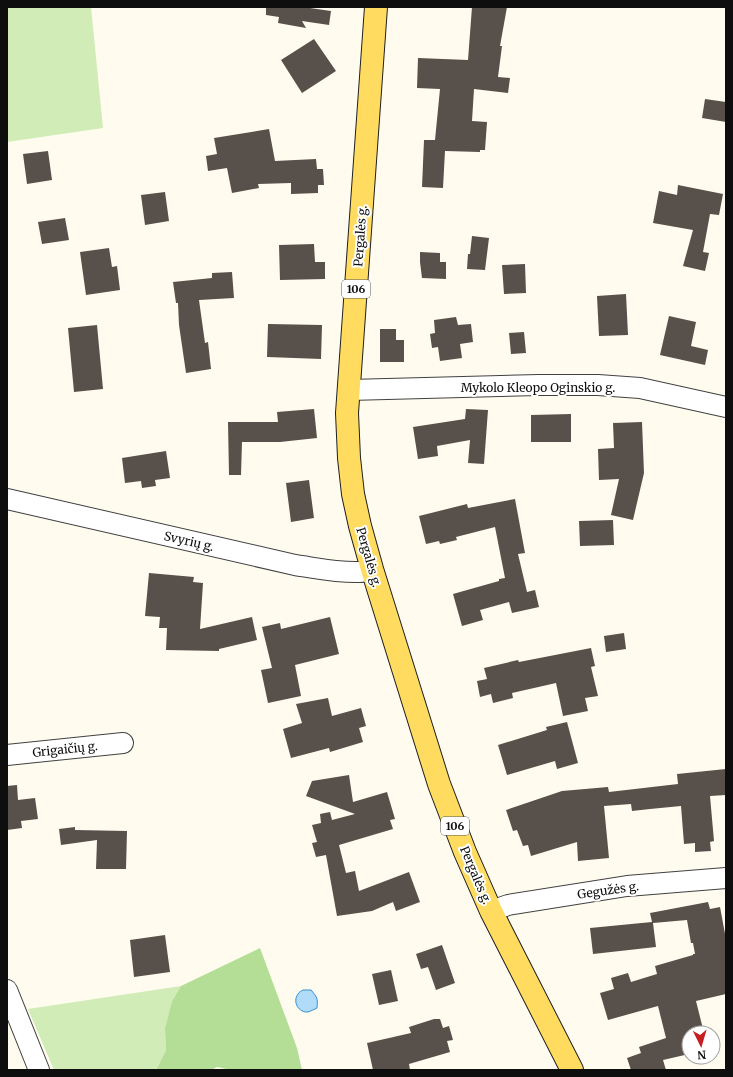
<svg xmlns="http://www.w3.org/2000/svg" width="733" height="1077" font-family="Merriweather,serif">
	<rect width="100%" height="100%" fill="#fffcef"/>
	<path fill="#d1ecb7" d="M7,7h84l12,121 -96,14z
		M181,986l-9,15 -7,27 1,22 -10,20h-102l-26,-61z"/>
	<path fill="#b4dd95" d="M260,948l37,100 5,22h-71l-14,-3 -6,3h-55l10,-20 -1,-22 7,-27 9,-15z"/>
	<path fill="#b1dcf9" stroke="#3490d4" d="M303,990h8c6,7 7,8 6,18 -2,1 -6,3 -9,4 -9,1 -16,-10 -10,-18 1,-2 3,-3 5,-4z"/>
	<path fill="#58504a" d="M266,7h37l28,4 -2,14 -27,-4 4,7 -28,-5 1,-6 -13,-2z
		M472,7h35l-7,39h2l-4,31 12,1 -2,15 -34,-4 -2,32 15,1 -2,28h-5v2l-35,-1 -2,37 -21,-1 2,-47h11l5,-51 -23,-1 1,-30 50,2z
		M314,39l22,32 -34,22 -21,-33z
		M705,99l21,3v20l-24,-4z
		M269,129l6,32 41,-2 1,10h6l1,16h-6v8l-27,1v-11l-33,1 1,4 -27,5 -5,-25 -19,3 -2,-15 11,-2 -3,-16z
		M48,151l4,29 -25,4 -4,-30z
		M678,185l45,9 -4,21 -9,-1 -7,38 6,1 -4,18 -22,-5 10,-36 -40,-7 6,-32 18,4z
		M165,192l4,29 -24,4 -4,-30z
		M65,218l4,22 -27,4 -4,-22z
		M472,236l17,2 -4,32 -18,-1 1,-15h2z
		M314,244l1,18h10v17l-45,1 -1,-35z
		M109,248l3,19 5,-1 3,24 -34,5 -6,-43z
		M420,252l20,1v9h6v17l-24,-1 -2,-16z
		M525,264l1,29 -22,1 -2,-29z
		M232,272l2,26 -35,2 6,43 3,-1 3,27 -25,4 -7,-48 -1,-22h-2l-3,-21 39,-4v-5z
		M626,294l2,41 -29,1 -2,-40z
		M669,316l27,6 -5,24 17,4 -3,15 -45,-10z
		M456,317l2,8 13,-1 2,18 -13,2 2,14 -22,3 -2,-14 -6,1 -2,-14 5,-1 -1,-13z
		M268,324l54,1 -1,34 -54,-2z
		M97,325l6,64 -29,3 -6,-64z
		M380,329h16v11h8v22h-24z
		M524,332l2,21 -15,1 -2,-21z
		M314,409l3,29 -37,4h-38l-1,33h-12l-1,-53h50l-1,-10z
		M466,409l22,1 -4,54 -16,-1 2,-23 -33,6 1,10 -20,3 -5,-32 52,-8z
		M571,414v28h-40v-27z
		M642,422l2,51 -11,47 -22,-5 8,-36 -20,1 -1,-31 16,-1 -1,-25z
		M166,451l4,27 -15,2 1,6 -14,2 -1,-7 -16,2 -3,-25z
		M309,480l5,38 -23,4 -5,-39z
		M515,499l10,54 -7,1 9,38 8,-2 4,17 -27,6 -3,-11 -29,8 3,10 -21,6 -9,-32 46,-13v-2l6,-1 -10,-51 -39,10 1,3 -17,4 -1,-3 -13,3 -7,-28 48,-12 1,4z
		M613,520l1,25 -34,1 -1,-25z
		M149,573l45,4 -1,5 10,1 -3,46 52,-12 5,23 -38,9v2l-53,-1 1,-22h-8l1,-11 -15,-1z
		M330,617l9,37 -44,11 6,31 -33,7 -7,-33 11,-2 -10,-41 18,-4 1,6z
		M624,633l2,16 -20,3 -2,-16z
		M591,648l4,18 -4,1 7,29 -13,2 3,13 -25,5 -7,-33 -44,10 1,5 -20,5 -2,-9 -11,3 -3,-16 10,-2 -3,-11 34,-8 1,2z
		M328,698l4,18 29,-8 5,18 -7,2 4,14 -33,10 -1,-4 -38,10 -8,-29 19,-6 -6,-19z
		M567,722l11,41 -21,6 -2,-8 -48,14 -9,-30 49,-15 -1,-3z
		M726,769v26l-16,1 4,45 -4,1 1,9 -16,1v-9l-11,1 -3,-38 -31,3 -18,2 -1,-7 -27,2 5,52 -31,3 -1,-19 -46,14 -3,-11 -5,1 -6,-16 -4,1 -7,-21 56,-19 46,-4 1,5 69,-8 -1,-10z
		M349,775l4,27 34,-10 8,27 -5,1 3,9 -54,16 7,28 9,-2 4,20 50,-19 11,30 -24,9 -3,-9 -21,9 -35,5 -11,-61 -10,2 -4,-14 5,-1 -5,-17 9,-2 -1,-9 10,-2 2,8 23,-6 -49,-18 6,-15z
		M17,785l1,15 17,-2 3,21 -17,2 1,7 -15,2v-44z
		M75,827v3l52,1 -1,38h-30l1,-29 -36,5 -2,-16z
		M708,902l2,7 10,-2 6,32v55l-30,7 8,32h-15v21l-26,6 3,10h-35l-4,-12 14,-5 -2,-6 27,-9 -8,-32 -50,14 -8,-27 14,-4 -3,-11 17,-5 3,9 26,-8 -2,-8 38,-11v-1h2l-2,-11h-2l-4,-23 -34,3 3,24 -63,7 -3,-26 62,-6 -2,-9z
		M165,935l5,37 -36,5 -4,-37z
		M442,945l13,38 -19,7 -8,-23 -7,2 -5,-15z
		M391,970l7,31 -19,4 -7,-31z
		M434,1019h6l3,9 6,-2 4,14 -6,1 3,11 -41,12 1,6h-37l-6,-27 44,-10 -2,-6z"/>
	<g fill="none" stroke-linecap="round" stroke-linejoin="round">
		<defs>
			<path id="minor" d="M349,390l190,-5h59l42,3 86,19
				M7,499l288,66c21,3 43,8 65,7 4,0 8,-2 12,-3
				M7,755l116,-12
				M491,911l17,-6 119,-19 99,-8
				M7,990l32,80"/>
			<path id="primary" d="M376,7l-29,406 2,45 4,36 7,32 12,43 67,215 26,68 26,59 81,159"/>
		</defs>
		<use href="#minor" stroke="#414141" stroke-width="22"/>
		<use href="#primary" stroke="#1f1f1f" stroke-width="24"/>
		<use href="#minor" stroke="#fff" stroke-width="20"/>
		<use href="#primary" stroke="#ffdc60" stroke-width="22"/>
	</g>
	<g text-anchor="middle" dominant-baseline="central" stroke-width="4" stroke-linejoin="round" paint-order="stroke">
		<g fill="#fff" stroke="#565656" stroke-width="1">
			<rect x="342" y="280" width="28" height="18" rx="3"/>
			<rect x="441" y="817" width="28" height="18" rx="3"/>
		</g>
		<g font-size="11" font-weight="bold" fill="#0e0e0e">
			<text x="356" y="289">106</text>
			<text x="455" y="826">106</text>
		</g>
		<g font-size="12" fill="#0e0e0e" stroke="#fff">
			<text transform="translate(360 236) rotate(-86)">Pergalės g.</text>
			<text x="538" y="387">Mykolo Kleopo Oginskio g.</text>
			<text transform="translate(189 541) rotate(13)">Svyrių g.</text>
			<text transform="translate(369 557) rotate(74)">Pergalės g.</text>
			<text transform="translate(65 749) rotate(-6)">Grigaičių g.</text>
			<text transform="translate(476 875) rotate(67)">Pergalės g.</text>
			<text transform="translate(608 890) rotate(-8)">Gegužės g.</text>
		</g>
	</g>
	<rect width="733" height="1077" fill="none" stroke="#0e0e0e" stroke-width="16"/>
	<g transform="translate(701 1045) rotate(175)"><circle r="19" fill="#ffffff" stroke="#9f9f9f"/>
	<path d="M0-3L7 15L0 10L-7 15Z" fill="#c61f22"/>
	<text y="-6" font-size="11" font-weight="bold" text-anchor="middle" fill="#0e0e0e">N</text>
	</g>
</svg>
